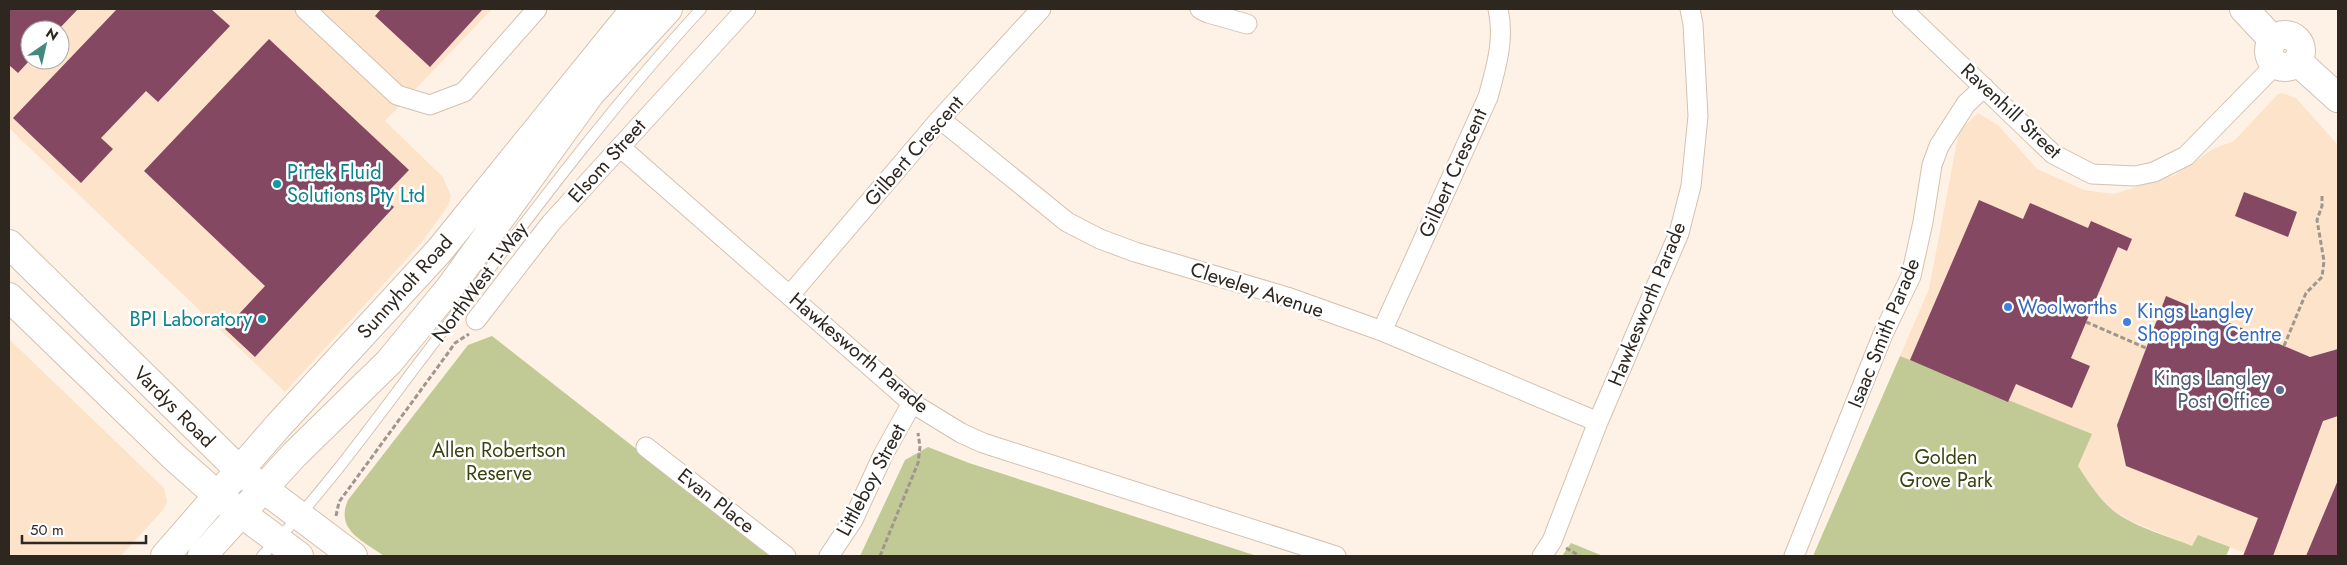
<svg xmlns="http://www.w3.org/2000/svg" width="2347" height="565" font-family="Jost,sans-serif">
	<rect width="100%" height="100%" fill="#fef2e7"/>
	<path fill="#fce3ca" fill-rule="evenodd" d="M9,9h483l-107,112 58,56 8,19 -3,10 -26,36 -137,150 -276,-264zM30,30h30v30h-30z
		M2282,93l14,5 42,47v334l-32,77h-53l-54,-21 -7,11 -59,-24 -24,-14 -17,-20 -14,-22 13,-32 -191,-78 29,-67 30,-158 19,-18 20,12 39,44 47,21 30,4 61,-19 38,-26 21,-8 44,-47z
		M9,339l155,149 3,14 -4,8 -42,46h-112z"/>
	<path fill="#c1c994" d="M492,336l281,220h-389c-22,-16 -49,-26 -36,-56l120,-155z
		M1900,356l192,78 -14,32c9,14 18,28 30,40 21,20 58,29 84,40l6,-11 32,12 -4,9h-413z
		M928,447l41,16 288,93h-397l45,-96z
		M1571,543l32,13h-41z"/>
	<path fill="#844863" d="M9,9h69l-20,21h-28v30l-12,13 -9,-8z
		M117,9h94l19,17 -72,76 -12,-11 -45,47 12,11 -32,34 -68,-65z
		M381,9h102l-53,58 -55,-51z
		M269,39l140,131 -26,27 11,10 -139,150 -30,-28 40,-43 -121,-115z
		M2244,192l53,20 -9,25 -53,-21z
		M1979,200l44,19 7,-16 58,25 3,-7 41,18 -5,12 -9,-4 -47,111 19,8 -18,42 -56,-24 -8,18 -98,-42z
		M2166,296l144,61 28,-8v67l-15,5 -50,135h-30l15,-38 -132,-52 -9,-41z
		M2338,480v76h-32z"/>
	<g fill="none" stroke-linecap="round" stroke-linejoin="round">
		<defs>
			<path id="lane" d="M262,556c56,-57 104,-123 152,-187 93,-122 183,-247 287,-360"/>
			<path id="street" d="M305,9l92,86 33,10 34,-13 73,-83
				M1200,9l8,4 39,11
				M1902,9l151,145 39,20 43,2 19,-4 32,-16 90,-92
				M940,119l127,103 33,17 35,13 152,45 95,34 216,91
				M620,147l292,256 49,30 22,10 353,113
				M790,295l150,-176 101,-110
				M476,320l75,-97 195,-214
				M1382,331l106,-234c8,-29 17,-58 10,-88
				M646,447l140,109
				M829,556l24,-36 30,-65 29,-52
				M1542,556l10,-15 46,-119 81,-189 12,-47 7,-70 -5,-92 -3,-15
				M1794,556l89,-222 28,-58 12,-54 9,-57 7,-19 27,-42 18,-17"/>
			<path id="secondary" d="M2244,9l29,31
				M2269 51a16 16 0 1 1 32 0a16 16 0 1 1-32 0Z
				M2297,61l41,37
				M9,244l231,227 113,85
				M9,297l164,159 45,40 81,60"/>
			<path id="primary" d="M165,556l113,-130 161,-175 196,-242
				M202,556l92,-101 95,-93 60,-73 141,-195 78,-85"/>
		</defs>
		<use href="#lane" stroke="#d4c1af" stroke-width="12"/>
		<use href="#street" stroke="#d4c1af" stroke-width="21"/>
		<use href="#secondary" stroke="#d4c1af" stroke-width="30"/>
		<use href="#primary" stroke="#d4c1af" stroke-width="30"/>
		<path stroke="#a0968d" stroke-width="3" stroke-dasharray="5 2.5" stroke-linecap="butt" d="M2086,322l60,26
			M2284,346l22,-53 16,-16 2,-16 -7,-41 5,-14v-10
			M336,516l3,-14 109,-149 7,-10 14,-9
			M1566,548l14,8
			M880,556l38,-93 2,-16 -2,-14"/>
		<use href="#lane" stroke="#fff" stroke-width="10"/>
		<use href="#street" stroke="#fff" stroke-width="19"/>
		<use href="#secondary" stroke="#fff" stroke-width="28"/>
		<use href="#primary" stroke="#fff" stroke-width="28"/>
	</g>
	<g fill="#0f9aa8" stroke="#fff" stroke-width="2">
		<circle cx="277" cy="184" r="5"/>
		<circle cx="262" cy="319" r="5"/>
	</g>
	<g fill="#3f7fe0" stroke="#fff" stroke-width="2">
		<circle cx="2008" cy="307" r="5"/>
		<circle cx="2127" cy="322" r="5"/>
	</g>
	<circle fill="#5c6f8a" stroke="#fff" stroke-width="2" cx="2280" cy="390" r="5"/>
	<g text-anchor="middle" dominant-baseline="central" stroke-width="5" stroke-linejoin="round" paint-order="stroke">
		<g font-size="20" fill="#2e2720" stroke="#fff">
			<text transform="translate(2011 111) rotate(43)">Ravenhill Street</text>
			<text transform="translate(914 151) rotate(-49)">Gilbert Crescent</text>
			<text transform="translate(607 161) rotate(-48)">Elsom Street</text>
			<text transform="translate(1453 173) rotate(-66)">Gilbert Crescent</text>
			<text transform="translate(480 282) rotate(-53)">NorthWest T-Way</text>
			<text transform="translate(405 287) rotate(-48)">Sunnyholt Road</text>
			<text transform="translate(1257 290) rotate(18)">Cleveley Avenue</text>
			<text transform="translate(1647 304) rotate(-68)">Hawkesworth Parade</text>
			<text transform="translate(1884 333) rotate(-68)">Isaac Smith Parade</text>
			<text transform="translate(859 353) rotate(40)">Hawkesworth Parade</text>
			<text transform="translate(174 407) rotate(45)">Vardys Road</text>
			<text transform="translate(871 480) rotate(-62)">Littleboy Street</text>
			<text transform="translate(716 501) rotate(38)">Evan Place</text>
		</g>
		<g font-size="20" fill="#0d838f" stroke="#fff" text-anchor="start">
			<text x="287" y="172">Pirtek Fluid<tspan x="287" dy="23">Solutions Pty Ltd</tspan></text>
			<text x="252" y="319" text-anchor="end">BPI Laboratory</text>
		</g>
		<g font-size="20" fill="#366cbe" stroke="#fff" text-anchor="start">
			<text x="2018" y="307">Woolworths</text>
			<text x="2137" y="311">Kings Langley<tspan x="2137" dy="23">Shopping Centre</tspan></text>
		</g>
		<g font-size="20" fill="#4e5e75" stroke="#fff" text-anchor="end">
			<text x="2270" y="378">Kings Langley<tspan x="2270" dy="23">Post Office</tspan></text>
		</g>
		<g font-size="20" fill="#3b410f" stroke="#fff">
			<text x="499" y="450">Allen Robertson<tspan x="499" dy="23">Reserve</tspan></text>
			<text x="1946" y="457">Golden<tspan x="1946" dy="23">Grove Park</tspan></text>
		</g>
	</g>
	<rect width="2347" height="565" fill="none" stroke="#2e2720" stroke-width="20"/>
	<g transform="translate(45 45) rotate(34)"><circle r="24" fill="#ffffff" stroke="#aba9a6"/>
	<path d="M0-4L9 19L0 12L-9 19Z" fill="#44897f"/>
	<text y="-8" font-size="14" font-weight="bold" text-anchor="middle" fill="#2e2720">N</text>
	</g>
	<path d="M22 535v8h124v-8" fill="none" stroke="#2e2720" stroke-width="2.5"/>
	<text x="30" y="535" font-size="15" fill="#2e2720" stroke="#ffffff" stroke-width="4" paint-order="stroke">50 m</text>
</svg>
